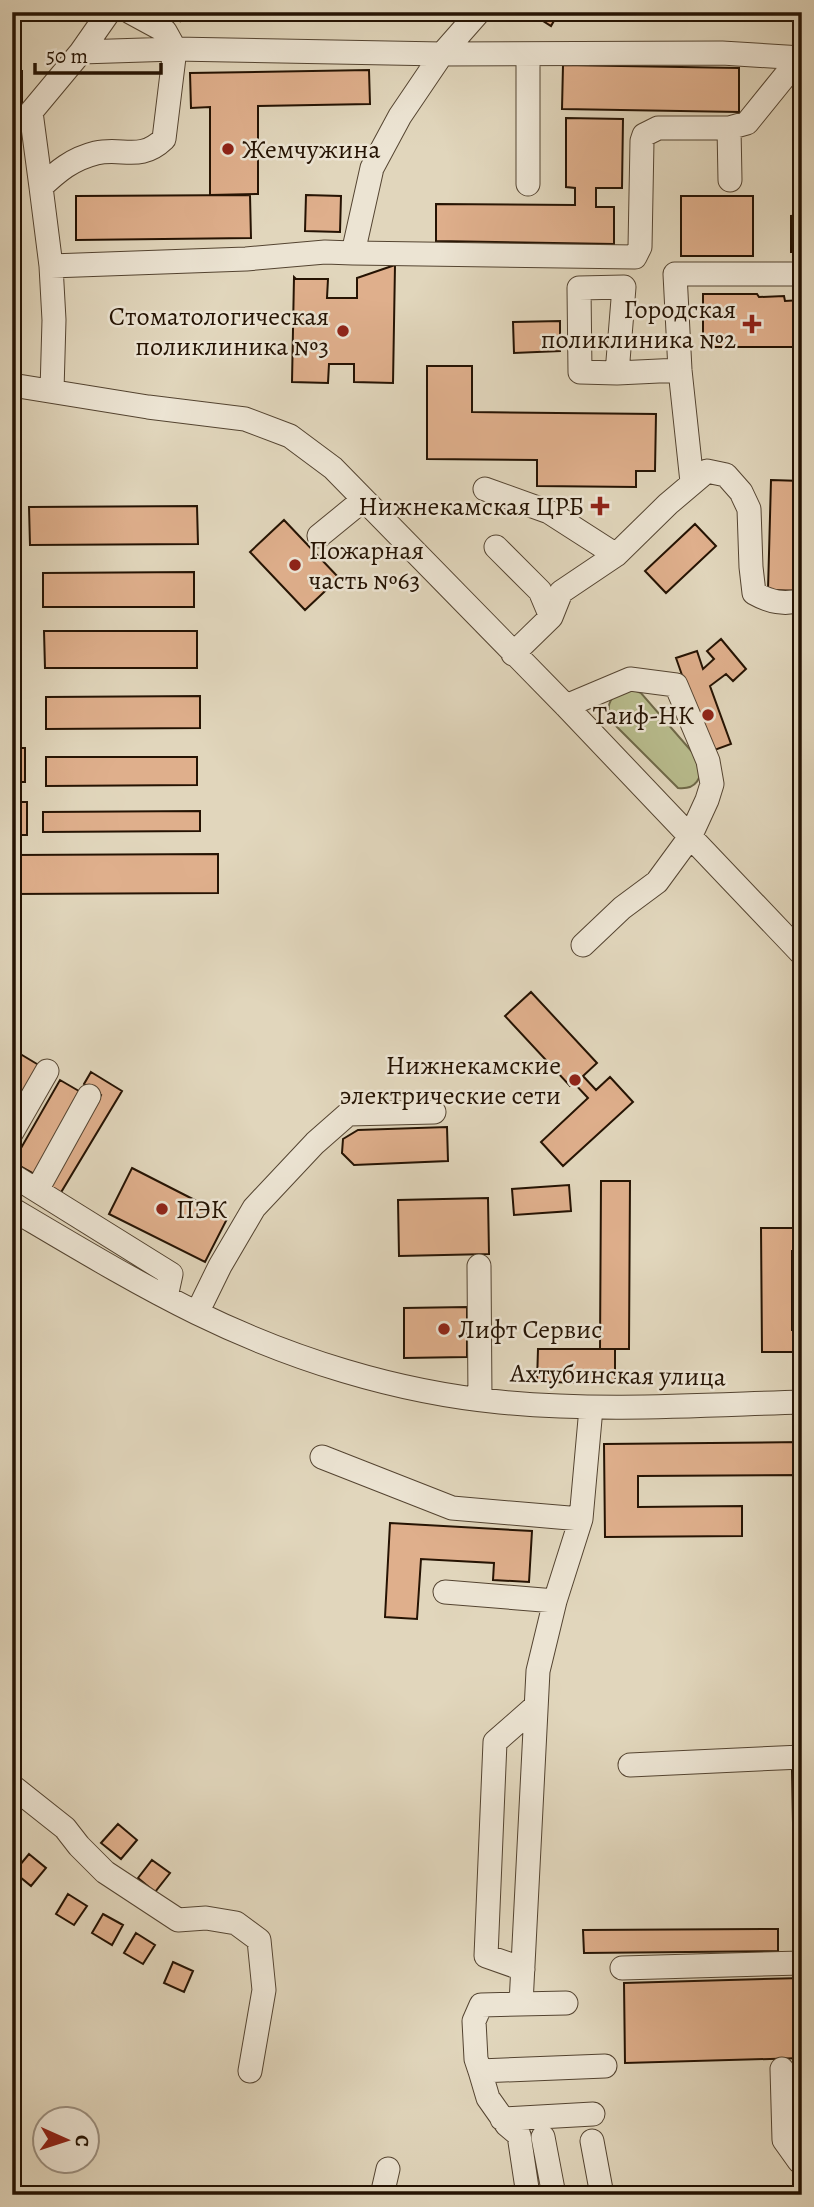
<svg xmlns="http://www.w3.org/2000/svg" width="814" height="2207" font-family="Alegreya,serif">
	<rect width="100%" height="100%" fill="#e1d6bc"/>
	<filter id="stains"><feTurbulence type="fractalNoise" baseFrequency=".00286" numOctaves="4"/><feColorMatrix values="0 0 0 0 .2 0 0 0 0 .09 0 0 0 0 .02 0 0 0 .5 -.17"/></filter>
	<radialGradient id="worn" r=".72"><stop offset=".6" stop-color="#630" stop-opacity="0"/><stop offset="1" stop-color="#630" stop-opacity=".3"/></radialGradient>
	<path fill="#b8bc8d" stroke="#6e6848" stroke-width="2" d="M632,689l9,4 59,68c3,17 -4,29 -22,27l-69,-69c-3,-21 4,-24 23,-30z"/>
	<path fill="#dfaf8c" stroke="#251303" stroke-width="2" d="M165,12h20l-5,9z
		M529,12h30l-8,14z
		M563,65l176,3v44l-177,-3z
		M369,70l1,34 -112,2v88l-48,1v-88l-19,1 -1,-35z
		M12,71h10v36h-10z
		M566,118l57,1 -1,69h-26v19h18v37l-178,-3v-37l139,1v-17l-9,-1z
		M250,195l1,43 -175,2v-44z
		M306,195l35,1 -1,36 -35,-1z
		M681,196h72v60h-72z
		M802,215v37h-11v-36z
		M395,265l-2,118 -39,-1v-18h-25l-1,19 -36,-1 2,-105 2,2h32l-1,19h30v-20z
		M703,294h54l2,3 25,-1 1,5 17,-1v55h-3v-8h-96z
		M560,321v30l-46,2 -1,-31z
		M427,366h45v46l184,2 -1,57h-19v16l-99,-1v-26l-110,-1z
		M771,480l31,1v110l-34,-1z
		M197,506l1,38 -168,1 -1,-38z
		M284,520l55,58 -34,32 -55,-58z
		M695,524l21,22 -50,47 -21,-22z
		M194,572v35h-151v-34z
		M44,631h153v37h-152z
		M721,639l25,30 -13,12 -7,-7 -16,12 21,58 -22,8 -33,-94 21,-7 6,18 11,-10 -7,-8z
		M200,696v32l-154,1v-32z
		M12,748h13v34h-13z
		M46,757h151v28l-151,1z
		M796,787h6v85h-9z
		M12,802h15v33h-15z
		M200,811v20l-157,1v-20z
		M218,854v39l-206,1v-39z
		M531,992l66,71 -14,13 13,14 14,-13 23,25 -70,64 -22,-24 47,-44 -14,-15 -4,3 -65,-70z
		M12,1049l30,18 -30,52z
		M91,1072l31,19 -62,103 -14,-9 55,-90 -17,-11z
		M60,1080l24,14 -46,82 -25,-14z
		M447,1127l1,34 -94,4 -12,-12 1,-14 15,-9z
		M132,1168l96,49 -23,45 -96,-48z
		M601,1181h29l-1,168h-29z
		M569,1185l2,26 -57,4 -2,-26z
		M488,1198l1,56 -90,2 -1,-56z
		M761,1228h41v23h-10v79h10v22h-40z
		M467,1307v50l-63,1v-50z
		M538,1349h77v34l-78,-1z
		M802,1442v101l-2,-68 -162,1v31l104,-1v30l-137,1 -1,-93z
		M390,1523l142,8 -3,51 -36,-2 1,-17 -73,-4 -4,60 -32,-2z
		M802,1767v165h-7l-3,-164z
		M118,1824l19,16 -16,19 -20,-16z
		M29,1854l17,14 -15,18 -17,-14z
		M152,1860l18,13 -15,19 -17,-14z
		M68,1894l19,12 -13,19 -18,-11z
		M103,1914l20,11 -11,20 -20,-12z
		M778,1929v22l-194,2 -1,-23z
		M136,1933l19,12 -12,19 -19,-11z
		M173,1962l20,9 -9,21 -20,-9z
		M802,1978v80l-177,5 -1,-80z"/>
	<g fill="none" stroke-linecap="round" stroke-linejoin="round">
		<defs>
			<path id="minor" d="M130,12l35,19 10,18 267,5 280,-1 80,5
				M81,52l28,-40
				M729,128l1,52
				M528,184v-130
				M41,187l-10,-75 50,-60 94,-3 -11,90c-24,23 -41,8 -68,14 -24,6 -38,18 -55,34l10,79
				M353,253l282,4 5,-10 2,-106 2,-6 14,-7h71l18,-5 55,-68
				M617,373l-37,-1 -1,-84 45,-1 -7,86 63,-3
				M12,385l136,22 97,12 45,17 43,32 233,238 236,248
				M52,391l2,-71 -3,-54 195,-7 79,-7 28,1 19,-85 28,-52 42,-62 37,-42
				M692,482l-12,-112 -5,-96h127
				M485,489l64,23 67,43
				M319,536l44,-36
				M496,547l44,44 11,26
				M513,654l38,-37 10,-25 55,-37 52,-51 39,-33 19,4 15,17 8,17 2,58 3,26c16,9 30,12 48,7
				M566,706l64,-27 46,6 32,76 4,23 -5,16 -17,37 -33,45 -35,26 -39,37
				M12,1132l35,-61
				M12,1175l159,99 -5,23
				M37,1190l52,-94
				M12,1209c61,36 122,73 185,104 94,46 199,79 303,89 100,10 201,3 302,0
				M479,1266l1,133
				M197,1313l23,-47 34,-58 61,-65 33,-29 86,-2
				M322,1457l130,51 129,11
				M445,1592l110,9
				M630,1765l172,-8
				M12,1786l53,42 14,18 26,26 73,48 28,-2 30,5 23,17 5,50 -14,81
				M622,1968l180,-5
				M523,1969l-37,-13 9,-214 41,-36
				M521,2004l17,-333 17,-70 26,-82 10,-111
				M782,2069l2,71 15,21h3
				M480,2071l125,-5
				M502,2119l91,-5
				M543,2137l11,58
				M592,2141l10,54
				M382,2195l6,-26
				M528,2195l-9,-60 -12,-10 -19,-27 -8,-27 -4,-12 -2,-38 7,-16 85,-2"/>
		</defs>
		<use href="#minor" stroke="#544431" stroke-width="25"/>
		<use href="#minor" stroke="#ece4d3" stroke-width="23"/>
	</g>
	<g fill="#8f2418" stroke="#ece4d3" stroke-width="2.5">
		<circle cx="228" cy="149" r="7"/>
		<path d="M748.5 313.5h7v7h7v7h-7v7h-7v-7h-7v-7h7z"/>
		<circle cx="343" cy="331" r="7"/>
		<path d="M596.5 495.5h7v7h7v7h-7v7h-7v-7h-7v-7h7z"/>
		<circle cx="295" cy="565" r="7"/>
		<circle cx="708" cy="715" r="7"/>
		<circle cx="575" cy="1080" r="7"/>
		<circle cx="162" cy="1209" r="7"/>
		<circle cx="444" cy="1329" r="7"/>
	</g>
	<g text-anchor="middle" dominant-baseline="central" stroke-width="5" stroke-linejoin="round" paint-order="stroke">
		<g font-size="26" fill="#251303" stroke="#ece4d3" text-anchor="end">
			<text x="242" y="149" text-anchor="start">Жемчужина</text>
			<text x="736" y="309">Городская<tspan x="736" dy="30">поликлиника №2</tspan></text>
			<text x="329" y="316">Стоматологическая<tspan x="329" dy="30">поликлиника №3</tspan></text>
			<text x="584" y="506">Нижнекамская ЦРБ</text>
			<text x="309" y="550" text-anchor="start">Пожарная<tspan x="309" dy="30">часть №63</tspan></text>
			<text x="694" y="715">Таиф-НК</text>
			<text x="561" y="1065">Нижнекамские<tspan x="561" dy="30">электрические сети</tspan></text>
			<text x="176" y="1209" text-anchor="start">ПЭК</text>
			<text x="458" y="1329" text-anchor="start">Лифт Сервис</text>
		</g>
		<g font-size="26" fill="#251303" stroke="#ece4d3">
			<text transform="translate(618 1375) rotate(1)">Ахтубинская улица</text>
		</g>
	</g>
	<rect width="814" height="2207" fill="none" stroke="#e1d6bc" stroke-width="42"/>
	<rect x="14" y="14" width="786" height="2179" fill="none" stroke="#251303" stroke-width="3.5"/>
	<rect x="21" y="21" width="772" height="2165" fill="none" stroke="#251303" stroke-width="2"/>
	<g transform="translate(66 2140) rotate(93)"><circle r="33" fill="#ece4d3" stroke="#9c9080" stroke-width="2"/>
	<path d="M0-5L12 26L0 18L-12 26Z" fill="#8f2418"/>
	<text y="-10" font-size="19" font-weight="bold" text-anchor="middle" fill="#251303">С</text>
	</g>
	<path d="M35 63v10h126v-10" fill="none" stroke="#251303" stroke-width="3.5"/>
	<text x="46" y="63" font-size="21" fill="#251303" stroke="#ece4d3" stroke-width="5" paint-order="stroke">50 m</text>
	<rect width="100%" height="100%" filter="url(#stains)"/>
	<rect width="100%" height="100%" fill="url(#worn)"/>
</svg>
